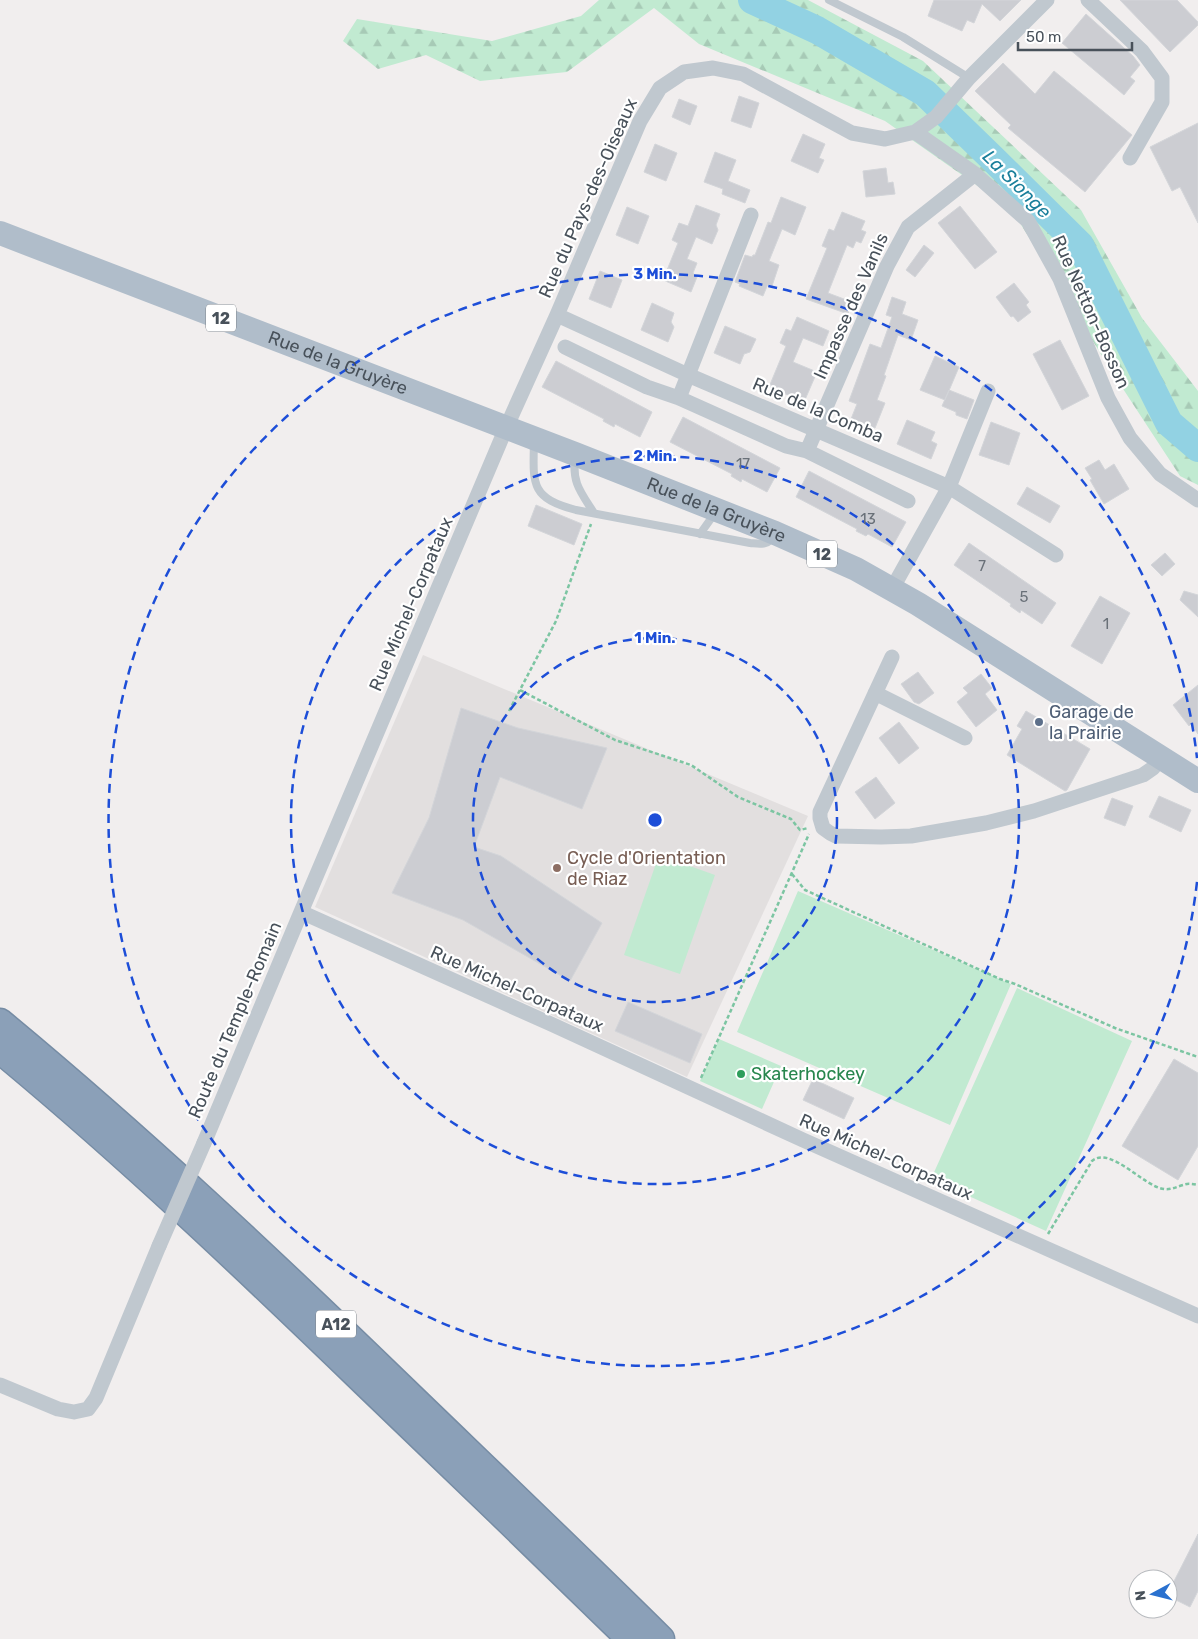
<svg xmlns="http://www.w3.org/2000/svg" width="1198" height="1639" font-family="Rubik,sans-serif">
	<defs>
		<pattern id="forest-firs" width="22" height="20" patternUnits="userSpaceOnUse" patternTransform="scale(1.25)"><rect width="22" height="20" fill="#c1ead1"/><path d="M5 1l3.5 6h-7zM16 11l3.5 6h-7z" fill="#a7cab6"/></pattern>
	</defs>
	<rect width="100%" height="100%" fill="#f1eeee"/>
	<path fill="#e2dfdf" d="M423,655l385,161 -121,261 -372,-170z"/>
	<path fill="url(#forest-firs)" d="M599,0h209l115,61 158,149 61,108 56,73v94l-18,-9 -68,-104 -100,-162 -127,-89 -186,-77 -45,-36 -87,64 -87,9 -54,-26 -48,14 -35,-28 14,-22 135,22 89,-25z"/>
	<path fill="#c1ead1" d="M659,855l56,20 -35,99 -56,-19z
		M798,891l213,93 -61,141 -213,-93z
		M1017,988l115,53 -86,190 -115,-52z
		M719,1039l62,27 -19,43 -62,-28z"/>
	<g fill="none" stroke-linecap="round" stroke-linejoin="round">
		<path stroke="#92d2e3" stroke-width="28" d="M752,0l65,30 108,63 66,64 89,88 89,178 29,25"/>
	</g>
	<path fill="#cccdd2" stroke="#d3d5d9" d="M934,0h87l-21,21 -18,-17 -8,19 -7,-3 -5,11 -34,-15z
		M1120,0h57l21,22v3l-28,27z
		M1086,14l47,42 7,9 -10,12 5,4 -11,14 -62,-52z
		M1003,63l32,31 19,-23 78,64 -47,57 -77,-64 3,-3 -36,-34z
		M739,96l20,7 -8,25 -20,-7z
		M679,99l18,7 -7,19 -18,-8z
		M1198,123v100l-18,-36 -8,4 -22,-44z
		M803,134l22,10 -6,14 5,2 -6,13 -27,-12z
		M655,144l22,9 -11,28 -22,-9z
		M715,152l21,8 -8,21 22,9 -5,13 -23,-9 1,-5 -19,-7z
		M886,168l2,15 5,-1 2,12 -29,3 -3,-26z
		M781,197l25,10 -11,28 -13,-6 -13,32 10,4 -7,21 -4,-2 -5,12 -24,-10 1,-2 -5,-2 10,-27 7,2 1,-2h2l13,-33 3,1z
		M696,205l24,9 -4,11 2,5 -6,14 -16,-7 -9,22 10,4 -4,10 4,4 -6,15 -28,-12 15,-37 -6,-3 7,-17 9,3z
		M960,206l37,46 -22,17 -37,-46z
		M627,207l22,9 -11,28 -22,-9z
		M842,212l23,9 -4,9 5,2 -5,11 -5,-2 -3,7 -6,-3 -19,48 24,9 -4,12 -42,-15 21,-51 -5,-2 7,-17 5,2z
		M924,245l10,8 -19,24 -9,-7z
		M600,271l22,9 -11,28 -22,-9z
		M1014,283l15,19 -3,3 5,7 -13,10 -5,-6 -2,1 -15,-20z
		M892,297l14,5 -4,12 16,6 -7,20 -13,-5 -14,40 2,1 -9,24 8,3 -10,25 -24,-9 6,-15 -8,-3 21,-57 11,4 11,-31 -6,-2z
		M652,303l22,10 -3,9 3,5 -6,15 -27,-12z
		M797,317l32,14 -6,15 -20,-8 -10,24 24,10 -13,30 -35,-15 17,-41 -6,-3 6,-14 5,2z
		M725,326l31,13 -6,13 -6,2 -4,10 -26,-11z
		M1060,340l29,56 -27,14 -29,-56z
		M935,356l24,11 -14,33 -25,-10z
		M556,361l96,51 -12,25 -25,-13 -1,3 -11,-6 1,-2 -62,-32z
		M949,390l25,10 -7,19 -11,-4v-3l-14,-6z
		M683,417l97,51 -13,24 -25,-13 -1,3 -10,-6 1,-2 -62,-32z
		M907,420l28,12 -4,9 6,3 -6,15 -34,-15z
		M991,422l29,11 -11,32 -30,-10z
		M1099,460l6,10 9,-6 15,25 -25,15 -14,-24 2,-1 -7,-11z
		M809,471l97,51 -14,25 -24,-13 -2,2 -10,-5 1,-2 -61,-32z
		M1027,487l33,19 -10,17 -33,-19z
		M536,505l46,19 -8,21 -46,-19z
		M969,543l87,60 -14,21 -21,-14 -1,3 -10,-7 1,-2 -57,-39z
		M1165,553l10,11 -13,12 -11,-11z
		M1184,591l14,4v22l-18,-17z
		M1100,596l30,17 -28,51 -31,-18z
		M918,672l16,21 -15,11 -5,-2 -13,-18z
		M981,674l11,14 -7,6 12,16 -21,17 -19,-25 11,-9 -5,-5z
		M1198,685v49l-7,-10 -2,2 -16,-21z
		M461,708l57,20 89,20 -25,61 -82,-32 -26,70 27,9 101,67 -32,58 -107,-61 -71,-27 37,-75z
		M1026,711l64,38 -23,41 -2,1 -58,-36 15,-26 -5,-3z
		M899,722l20,26 -20,16 -20,-26z
		M876,777l19,26 -20,16 -20,-27z
		M1159,796l32,14 -10,22 -32,-15z
		M1112,798l21,8 -8,20 -21,-8z
		M628,1002l74,32 -12,29 -75,-32z
		M1174,1059l24,14v73l-20,34 -56,-34z
		M813,1079l41,19 -10,21 -41,-19z
		M1198,1534v57l-8,16 -22,-11v-3z"/>
	<g fill="none" stroke-linecap="round" stroke-linejoin="round">
		<defs>
			<path id="motorway" d="M0,1022c139,115 270,238 400,364 87,84 175,168 261,253
				M0,1050c127,105 247,219 365,333 89,85 177,170 265,256"/>
		</defs>
		<use href="#motorway" stroke="#768ca4" stroke-width="29"/>
		<path stroke="#7cc5a2" stroke-width="2.5" stroke-dasharray="4 2.5" stroke-linecap="butt" d="M520,690l95,50 76,25 47,32 53,22 9,11 8,-2
			M509,711l47,-90 35,-97
			M792,874l13,16 195,89 15,5 100,44 83,29
			M701,1078l108,-244
			M1048,1234l44,-73c18,-16 52,26 72,28 7,1 12,-2 19,-4 4,-2 10,-1 15,0"/>
		<path stroke="#c0c8cf" stroke-width="8" d="M829,0l74,37 66,41
			M534,441c-1,43 -4,57 42,69l174,33c11,1 18,3 24,-8
			M575,456c-3,27 5,35 19,57
			M700,534l15,-21"/>
		<path stroke="#c0c8cf" stroke-width="15" d="M1047,0l-78,78 -33,39 -21,15 -30,7 -33,-6 -109,-59 -30,-6 -29,4 -24,16 -20,33 -83,194 -51,113 -205,484 250,112 252,116 395,176
			M1088,0l54,51 20,27v24l-32,56
			M915,132l60,42 53,47 32,58 48,119 22,40 30,36 38,26
			M557,315l131,60 261,112 107,68
			M565,347l82,40 32,11 107,48 21,5 101,50
			M679,398l72,-183
			M807,451l80,-185 21,-39 67,-53
			M892,589l57,-102 39,-96
			M892,657l-72,155v6l3,10 7,5 6,3 45,1 30,-1 75,-13 48,-12 109,-36 10,-7 8,-10
			M875,693l90,45
			M204,1143l97,-231
			M0,1385l58,24 16,3 14,-3 8,-11 63,-152"/>
		<path stroke="#b0bdca" stroke-width="24" id="s1" d="M0,233l575,221 200,79 81,36 62,35 280,177"/>
		<use href="#motorway" stroke="#8ba0b8" stroke-width="26"/>
		<path stroke="#c0c8cf" stroke-width="15" d="M159,1246l45,-103"/>
	</g>
	<g fill="none" stroke="#1d4ed8" stroke-width="2.5" stroke-dasharray="9 6">
		<circle cx="655" cy="820" r="182"/>
		<circle cx="655" cy="820" r="364"/>
		<path d="M1197 882A546 546 0 1 1 1197 758"/>
	</g>
	<circle fill="#5c6f8a" stroke="#fff" stroke-width="2" cx="1039" cy="722" r="5"/>
	<circle fill="#8d6e63" stroke="#fff" stroke-width="2" cx="557" cy="868" r="5"/>
	<circle fill="#2e9e5b" stroke="#fff" stroke-width="2" cx="741" cy="1074" r="5"/>
	<g text-anchor="middle" dominant-baseline="central" stroke-width="4.5" stroke-linejoin="round" paint-order="stroke">
		<g font-size="15" fill="#697078">
			<text x="743" y="464">17</text>
			<text x="868" y="519">13</text>
			<text x="982" y="566">7</text>
			<text x="1024" y="597">5</text>
			<text x="1106" y="624">1</text>
		</g>
		<g fill="#fff" stroke="#7f858c" stroke-width="1">
			<rect x="206" y="304.5" width="30" height="27" rx="4"/>
			<rect x="807" y="540.5" width="30" height="27" rx="4"/>
			<rect x="316" y="1310.5" width="40" height="27" rx="4"/>
		</g>
		<g font-size="16" font-weight="bold" fill="#48515a">
			<text x="221" y="318">12</text>
			<text x="822" y="554">12</text>
			<text x="336" y="1324">A12</text>
		</g>
		<g font-size="18" fill="#48515a" stroke="#fff">
			<text transform="translate(588 198) rotate(-66)">Rue du Pays-des-Oiseaux</text>
			<text transform="translate(851 306) rotate(-66)">Impasse des Vanils</text>
			<text transform="translate(1091 312) rotate(66)">Rue Netton-Bosson</text>
			<text stroke="none"><textPath href="#s1" startOffset="362">Rue de la Gruyère</textPath></text>
			<text transform="translate(818 410) rotate(23)">Rue de la Comba</text>
			<text stroke="none"><textPath href="#s1" startOffset="768">Rue de la Gruyère</textPath></text>
			<text transform="translate(411 604) rotate(-67)">Rue Michel-Corpataux</text>
			<text transform="translate(517 989) rotate(24)">Rue Michel-Corpataux</text>
			<text transform="translate(235 1020) rotate(-67)">Route du Temple-Romain</text>
			<text transform="translate(886 1157) rotate(24)">Rue Michel-Corpataux</text>
		</g>
		<g font-size="18" fill="#4e5e75" stroke="#fff" text-anchor="start">
			<text x="1049" y="712">Garage de<tspan x="1049" dy="21">la Prairie</tspan></text>
		</g>
		<g font-size="18" fill="#785e54" stroke="#fff" text-anchor="start">
			<text x="567" y="858">Cycle d'Orientation<tspan x="567" dy="21">de Riaz</tspan></text>
		</g>
		<g font-size="18" fill="#27864d" stroke="#fff" text-anchor="start">
			<text x="751" y="1074">Skaterhockey</text>
		</g>
		<g font-size="19" font-style="italic" fill="#1a7f9b" stroke="#fff">
			<text transform="translate(1017 184) rotate(45)">La Sionge</text>
		</g>
	</g>
	<circle cx="655" cy="820" r="8" fill="#1d4ed8" stroke="#fff" stroke-width="2.5"/>
	<g font-size="15" text-anchor="middle" font-weight="bold" fill="#1d4ed8" stroke="#fff" stroke-width="4.5" stroke-linejoin="round" paint-order="stroke">
		<text x="655" y="279">3 Min.</text>
		<text x="655" y="461">2 Min.</text>
		<text x="655" y="643">1 Min.</text>
	</g>
	<g transform="translate(1153 1594) rotate(263)"><circle r="24" fill="#ffffff" stroke="#b6b9bd"/>
	<path d="M0-4L9 19L0 12L-9 19Z" fill="#2a71cf"/>
	<text y="-8" font-size="14" font-weight="bold" text-anchor="middle" fill="#48515a">N</text>
	</g>
	<path d="M1018 42v8h114v-8" fill="none" stroke="#48515a" stroke-width="2.5"/>
	<text x="1026" y="42" font-size="15" fill="#48515a" stroke="#ffffff" stroke-width="4" paint-order="stroke">50 m</text>
</svg>
